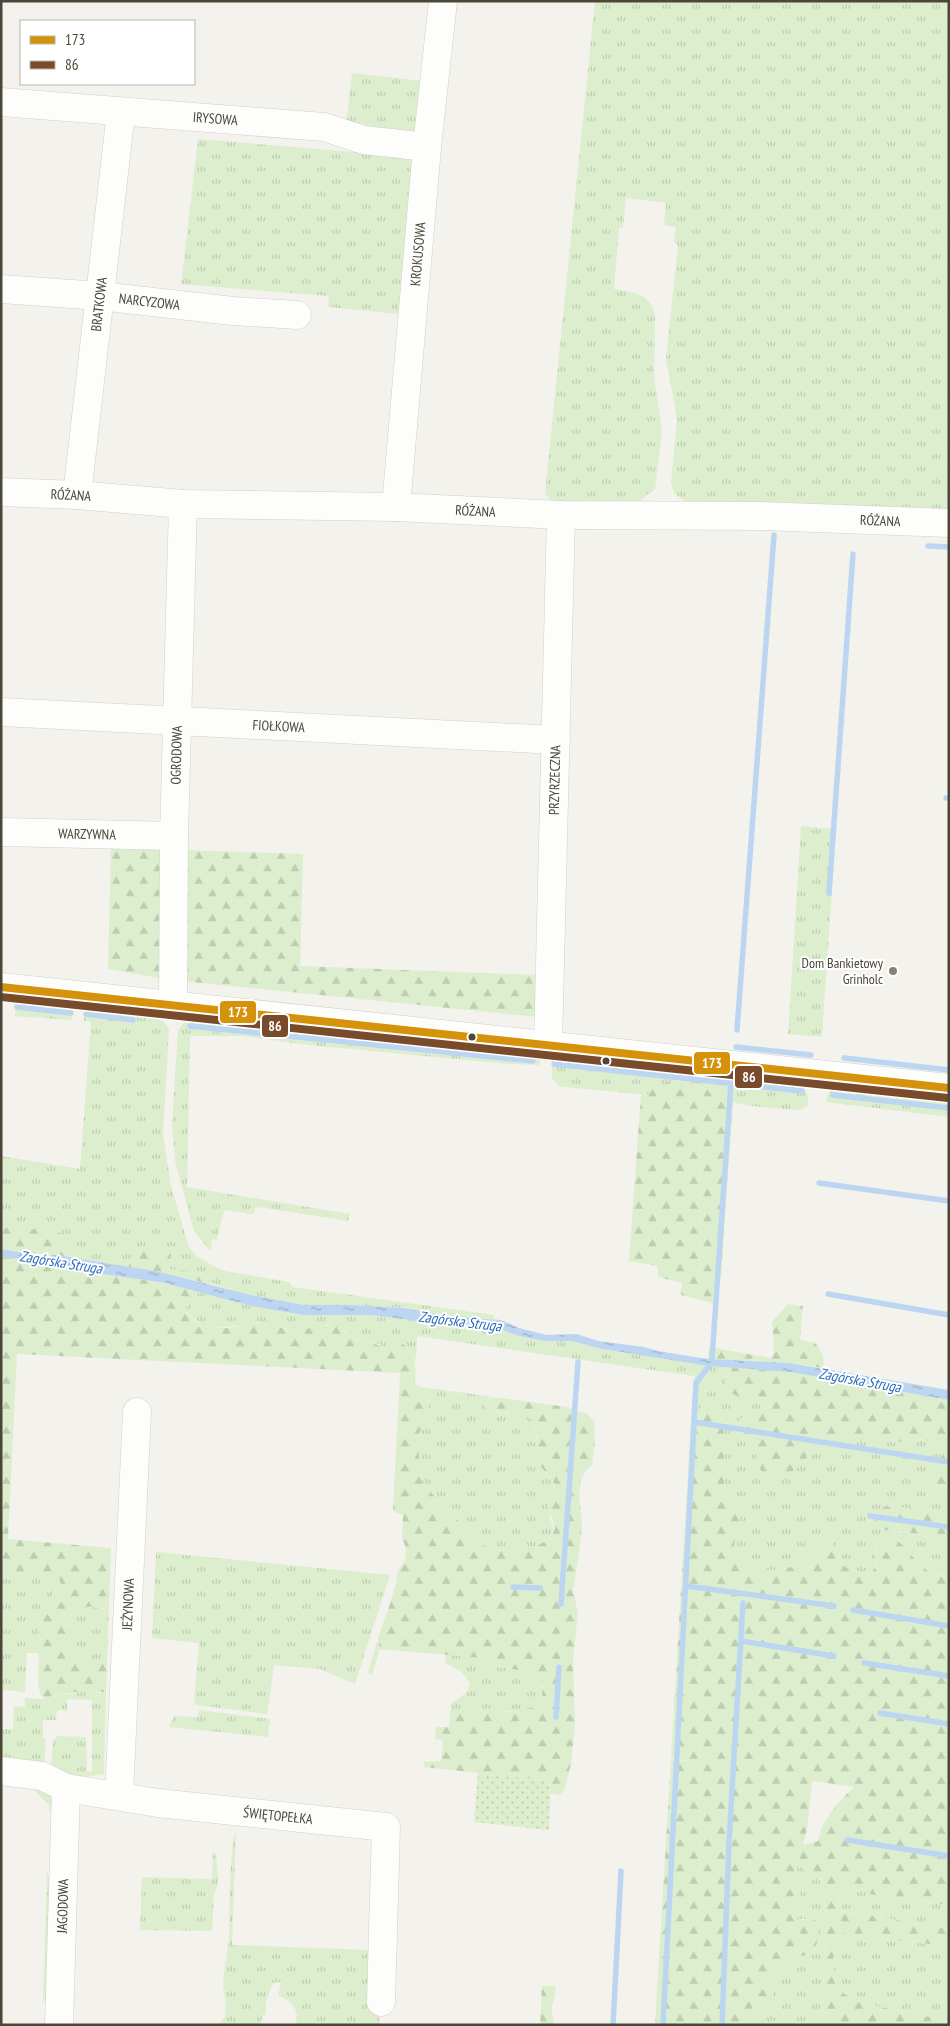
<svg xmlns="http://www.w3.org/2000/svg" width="950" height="2026" font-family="'PT Sans Narrow',sans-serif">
	<defs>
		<pattern id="grass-tufts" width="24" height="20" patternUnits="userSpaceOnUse" patternTransform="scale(1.25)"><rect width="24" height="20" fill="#dceecd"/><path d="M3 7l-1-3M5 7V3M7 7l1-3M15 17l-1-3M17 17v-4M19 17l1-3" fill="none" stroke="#becdb1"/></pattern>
		<pattern id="forest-firs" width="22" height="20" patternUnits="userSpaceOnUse" patternTransform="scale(1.25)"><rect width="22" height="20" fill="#dceecd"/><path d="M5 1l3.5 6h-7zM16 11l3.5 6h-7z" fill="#becdb1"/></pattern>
		<pattern id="garden-dots" width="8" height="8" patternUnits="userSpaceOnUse" patternTransform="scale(1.25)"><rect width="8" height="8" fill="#dceecd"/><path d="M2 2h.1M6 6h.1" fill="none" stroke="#becdb1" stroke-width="1.8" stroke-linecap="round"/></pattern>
		<pattern id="water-ripples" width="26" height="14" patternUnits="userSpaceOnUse" patternTransform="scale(1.25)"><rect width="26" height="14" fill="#bcd6f2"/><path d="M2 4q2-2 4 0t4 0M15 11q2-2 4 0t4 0" fill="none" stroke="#9bafc5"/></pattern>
	</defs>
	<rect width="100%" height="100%" fill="#f3f2ed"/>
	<path fill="url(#grass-tufts)" fill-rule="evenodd" d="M595,1h354v515l-258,-10 -17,-13 -3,-11 6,-63 -11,-60 12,-114 -4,-3 2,-15 -12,-2 2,-22 -40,-5 -3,30h-4l-5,61c20,4 32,2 41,24l-1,62 8,57 -7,57 -18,14 -85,-1 -7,-9z
		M352,73l71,8 -6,53 -71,-7z
		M198,139l217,18 -16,157 -71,-7 1,-11 -148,-12z
		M801,826l35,3 -14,208 -34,-3z
		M17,998l56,9 -1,13 -57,-4z
		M84,1007l73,6 12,16 -6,106 8,51 18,61 6,8 18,11 12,5 64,11 4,5 201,28v4l-38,-2 -53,-9 -51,-3h-48l-53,-10 -36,-10c-7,-11 -33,-14 -44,-15l-1,4 -113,-19 -56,-6v-93l79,13 11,-147 -7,-1z
		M186,1020l355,37 -2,8 -31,-1 -199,-19 -65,-9h-54l-3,151 163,27 -2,7 -89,-14 -4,1 -1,5 -2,1 -28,-4 -7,30 -5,-1 -2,12 -16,-20 -19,-70 -3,-37 6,-94z
		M552,1061l59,5 1,-5 190,24 6,11v9l-8,5c-21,-2 -44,-2 -65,-7 -7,-1 -14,-7 -21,-10 -24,-13 -45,-19 -66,2l-83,-8 -6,-1 -7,-8z
		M835,1087l114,10v20l-123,-15 4,-10z
		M200,1292l51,14 52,9h69l83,11 44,3 20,7 26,5h27l30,8 96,15 34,3 -6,11 20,20 24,1 1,8 -16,4 -16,9c-1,18 -1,21 17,27 1,6 0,11 2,16 5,26 34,7 47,-1l9,-27 57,2 16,4 22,1 16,-2 20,3 -3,13 -11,16 2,14 16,1v25l-9,3 -23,-6 -31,-3 -10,23 43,6 30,9v34l-24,-8 -12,-11 -12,-17 -24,-1 -2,27 -5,7c-31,-7 -27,-8 -39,-36 -14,5 -15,16 -26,23 -12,7 -44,11 -57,8 -5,-2 -9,-6 -13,-9l-1,-16 6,-24 -14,-27 -2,-18v-43l-22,-15 -11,4 3,-46 -277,-40 -1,24 -8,-13 -5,-3 -17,5 -7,-5 -16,-2 -13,-5 -5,-6 -17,-7 -20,6h-16l-33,-8 -10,3 -34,3 -13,-3 -18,-15 7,-12z
		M421,1387l73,10 -5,1 5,14 29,3 8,3c6,17 8,35 12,53 14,10 13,18 10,33 -1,3 -2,8 -3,11 0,7 5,11 2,19 -5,14 -43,19 -56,16 -10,-2 -17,-10 -28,-12 -8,-10 -8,-21 -23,-19l-4,-7 -3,-12 -13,-14 -6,-12v-41l6,-8 4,-12 -3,-23z
		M156,1552l234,23 -35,109 -35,-15 -46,-4 -7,49 -71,-9 -2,-3 5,-59 -47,-5z
		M1,1573l52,4 7,4 1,4 -8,9 -10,4 -3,11 -1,44h-12l-2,39 -21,-2 -3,3z
		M93,1607l10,2 6,-2 -2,54 -12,3 -14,-5h-9l-3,-43 13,-7z
		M377,1642l3,7 -8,26 -4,-3z
		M446,1654l36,4 2,5 5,2 51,9 3,4 -1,22 -2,6c-29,8 -57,6 -87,8l-3,2 1,-12 16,-12 3,-9 -8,-11 -17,-9z
		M85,1691l15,2 6,-1 -2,82 -20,3 -83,-12v-36h12l1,-23 11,1v-9l20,1zM67,1699l25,1v72l-5,-1 -1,-34 -30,-1v3h-3l-2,28h-7l2,-28h-3v-19h13l1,-10 10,1z
		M199,1710l71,9 -2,18 -99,-10 5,-11 24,1z
		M29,1785l25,11v14h-5v-5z
		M236,1830l-4,115 139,5 9,75h-85c5,-14 -2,-25 -17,-29l3,-14 -8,1 -7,19v13h-4l-1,10h-42l6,-9 1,-14 -3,-15 1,-15 5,-31 1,-61 3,-40z
		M213,1851l3,4c1,11 5,30 -2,39l-2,37 -72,-1 2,-53 70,2z
		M798,1863l6,7 8,1 9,11 5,17 -4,126h-65l1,-11 14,-7 1,-35 11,-11 29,-8 5,-14v-14l-13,-6 -11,1 -6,-10 13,-22 -5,-17z
		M47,1872l3,6 -1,123h-6z
		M848,1887l26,8 75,10v24l-107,-18 -3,-5 1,-18z
		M840,1932l34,6 75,8v75l-92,-19 -21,-14c-3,-19 -4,-38 4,-56z"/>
	<path fill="url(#forest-firs)" fill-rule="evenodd" d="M111,849l57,1 -4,129 -56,-10z
		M186,850l117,4 -3,112 239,9 -1,42 -357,-36z
		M676,1080c21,3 39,13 57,23l-12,173 -6,-1 -2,28 -32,-8 1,-12 -24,-6 -1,-11 -28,-5 12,-167 6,1 9,-9z
		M1,1227l18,3 19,-1 27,5 8,16 2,8 -74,-9z
		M145,1251l26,3 -1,15c13,2 38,3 44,16l-54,-13 -36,-6 11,-11z
		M1,1257l48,5 47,11 81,12 23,7 -9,7 -7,11c5,5 12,13 18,15 17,8 49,-2 68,-4 22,19 45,2 68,4 5,4 8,9 12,12 11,7 25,4 36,12l17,-5c16,9 12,26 12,41l6,2 5,3 3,23 -4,12 -6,8v41l6,12 13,14 3,12 4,7 7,-1 7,3 3,9 6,8c10,2 16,8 25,11 13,5 52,-1 59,-14 5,-8 -2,-21 -4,-30 20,-26 -7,-27 -11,-48 -2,-6 1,-14 0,-20 -1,-7 -4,-13 -6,-19 -15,-6 -31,-3 -46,-10v-5l9,-6 73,10 21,7 6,8 1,20 -3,23 -7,7 -4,8 -2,14 3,27 -1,17 -8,53 5,22 -5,46 2,65 -4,40 -7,27 -5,4 -9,-2 1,-12 -127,-14v-5l17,-1 2,-21 -8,-1 1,-12h13l1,-11 9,-4h51l29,-6 3,-6 1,-22 -3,-4 -51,-9 -5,-2 -2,-5 -102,-9 -2,-11 13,-37 6,-21v-7l8,-14 1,-11 -4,-10 1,-23 -10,-4 7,-138 -383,-19 -9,185 103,9 -2,59c-8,3 -13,-1 -20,0 -7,1 -14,6 -20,9l3,43 15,1 8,4 12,-3 -1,31h-31l-30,7 -4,-4 -3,-10 2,-76 3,-11 10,-4 8,-9 -1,-4 -7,-4 -52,-4z
		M788,1304l15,2 -3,34 15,3c7,9 10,15 8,25l-34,-5 -81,-4 1,-12 62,11 3,-6 -2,-30z
		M732,1367l58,5 159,28v87l-16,-1 -2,-14 11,-16 3,-13 -20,-3 -16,2 -22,-1 -16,-4 -23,1 -34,-3c-4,8 -5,20 -9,26 -6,10 -33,21 -42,12 -7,-6 -5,-18 -7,-26 -18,-6 -18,-9 -18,-27l17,-9 16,-4 -1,-8c-15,-1 -37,2 -46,-14z
		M703,1404c6,0 11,0 14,5 13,16 3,63 9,84 4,10 10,19 14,28l-6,24 1,16c4,3 8,7 13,9 13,3 45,-1 57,-8 11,-7 12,-18 26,-23 12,28 8,29 39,36l6,-9 1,-25c25,-10 30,13 46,27 7,5 18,8 26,10v327l-75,-10 -26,-8 -8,1 -1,18 3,5 107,18v17l-75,-8 -33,-6c-10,17 -8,37 -5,56l21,14 92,19v4h-127l4,-126 -5,-17 -9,-11 -8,-1 -6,-6c-4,12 8,26 0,37 -3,3 -7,6 -10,9l6,10h21c7,11 2,23 -2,33l-29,8 -11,10 -1,36 -13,7 -2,11h-102l16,-266 18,2 -18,-4 20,-335 11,-4zM812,1781l42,6c-16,15 -32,32 -36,54l-15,4 4,-16z
		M886,1506l31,3 23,6 9,-3v32l-32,-10 -42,-5 -1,-4 2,-14z
		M542,1986h13c2,10 -4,17 -3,26 0,5 2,8 1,13h-13z"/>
	<path fill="url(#garden-dots)" d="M478,1773l73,8 -2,49 -75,-8z"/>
	<path fill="url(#water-ripples)" d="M1,1249l44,7 12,-1 103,17 91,23 53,10h48l51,3 53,9 45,3 18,8 28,7 30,-1 21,7 46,6 14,4 50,8 81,4 160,27v10l-159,-28 -81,-6 -107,-17 -30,-8h-27l-26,-5 -20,-7 -44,-3 -83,-11h-69l-52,-9 -86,-23 -69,-10 -47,-11 -48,-5z"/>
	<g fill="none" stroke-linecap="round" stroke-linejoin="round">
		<path stroke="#bcd6f2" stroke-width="5.5" d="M928,546l21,1
			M946,798h3
			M829,893l24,-339
			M17,1007l54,6
			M86,1014l47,6
			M190,1026l343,35
			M737,1030l37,-495
			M736,1047l75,8
			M844,1058l105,12
			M554,1064l248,27
			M833,1095l116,13
			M819,1183l130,18
			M828,1294l121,21
			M712,1359l19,-277
			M694,1422l255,40
			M870,1516l79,11
			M687,1586l147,20
			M513,1587l27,1
			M561,1604l17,-242
			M853,1610l96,16
			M741,1641l93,15
			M864,1663l85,13
			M880,1713l69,11
			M556,1717l3,-50
			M847,1840l102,16
			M613,2025l8,-154
			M663,2025l33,-642 13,-17
			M722,2025l7,-183 14,-239"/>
		<defs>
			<g id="minor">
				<path id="s1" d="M1,102l323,25 40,13 63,7"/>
				<path id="s2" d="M1,289l99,7 133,15 64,4"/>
				<path id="s3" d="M1,492l76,3 106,9 213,3 165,8 199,1 189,7"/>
				<path id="s4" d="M77,495l44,-383"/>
				<path id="s5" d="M396,507l31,-360 16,-146"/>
				<path id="s6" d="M1,712l555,28"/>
				<path id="s7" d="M1,832l173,4"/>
				<path d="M1,987l948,101"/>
				<path id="s8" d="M173,1005l1,-169 9,-332"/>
				<path id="s9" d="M548,1046l13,-531"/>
				<path id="s10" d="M1,1771l41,5 24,12 92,15 228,24 -5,175"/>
				<path id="s11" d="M119,1795l18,-383"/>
				<path id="s12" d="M59,2025l7,-237"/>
			</g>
		</defs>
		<use href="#minor" stroke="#d1d0ca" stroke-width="29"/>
		<use href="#minor" stroke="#fdfdfc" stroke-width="28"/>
		<defs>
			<path id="bus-1" d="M1,987l948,101"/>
			<path id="bus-2" d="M1,997l947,101"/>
		</defs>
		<use href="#bus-1" stroke="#fff" stroke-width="11"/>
		<use href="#bus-2" stroke="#fff" stroke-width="11"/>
		<use href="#bus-1" stroke="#d5930b" stroke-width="8"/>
		<use href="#bus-2" stroke="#7a4b2a" stroke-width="8"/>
	</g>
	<circle fill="#868277" stroke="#fff" stroke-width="2" cx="893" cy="971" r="5"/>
	<g fill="#4b4638" stroke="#fff" stroke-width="2">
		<circle cx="472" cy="1037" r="4.5"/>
		<circle cx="606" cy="1061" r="4.5"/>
	</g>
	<g text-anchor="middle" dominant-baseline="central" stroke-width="4" stroke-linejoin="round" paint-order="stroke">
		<g font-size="14" fill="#4b4638" stroke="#fff">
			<text stroke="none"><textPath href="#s1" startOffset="215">IRYSOWA</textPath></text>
			<text stroke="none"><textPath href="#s5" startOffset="254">KROKUSOWA</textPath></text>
			<text stroke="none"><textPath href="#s2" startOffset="149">NARCYZOWA</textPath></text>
			<text stroke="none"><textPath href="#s4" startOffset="192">BRATKOWA</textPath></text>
			<text stroke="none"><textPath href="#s3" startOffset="70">RÓŻANA</textPath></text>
			<text stroke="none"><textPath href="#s3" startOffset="475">RÓŻANA</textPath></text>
			<text stroke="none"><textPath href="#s3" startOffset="880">RÓŻANA</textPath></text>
			<text stroke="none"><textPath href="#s6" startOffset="278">FIOŁKOWA</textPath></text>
			<text stroke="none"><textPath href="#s8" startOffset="250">OGRODOWA</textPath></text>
			<text stroke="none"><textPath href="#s9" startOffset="266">PRZYRZECZNA</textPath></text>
			<text stroke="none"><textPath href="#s7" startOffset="86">WARZYWNA</textPath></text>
			<text stroke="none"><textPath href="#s11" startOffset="191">JEŻYNOWA</textPath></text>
			<text stroke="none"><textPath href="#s10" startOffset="282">ŚWIĘTOPEŁKA</textPath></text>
			<text stroke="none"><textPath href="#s12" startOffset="119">JAGODOWA</textPath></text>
		</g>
		<g font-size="14" fill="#4b4638" stroke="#fff" text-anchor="end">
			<text x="883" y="963">Dom Bankietowy<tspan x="883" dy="16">Grinholc</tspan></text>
		</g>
		<g font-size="15" font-style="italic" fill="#2a6dbd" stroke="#fff">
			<text transform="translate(61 1262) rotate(9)">Zagórska Struga</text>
			<text transform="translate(460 1321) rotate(7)">Zagórska Struga</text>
			<text transform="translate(860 1380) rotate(10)">Zagórska Struga</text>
		</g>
	</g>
	<g stroke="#fff" stroke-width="2">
		<rect x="219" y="1000" width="38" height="24" rx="5" fill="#d5930b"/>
		<rect x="261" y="1014" width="28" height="24" rx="5" fill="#7a4b2a"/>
		<rect x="693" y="1051" width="38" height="24" rx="5" fill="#d5930b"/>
		<rect x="734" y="1065" width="29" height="24" rx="5" fill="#7a4b2a"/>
	</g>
	<g font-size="14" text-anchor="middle" font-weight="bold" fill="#fff">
		<text x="238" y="1017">173</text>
		<text x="275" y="1031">86</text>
		<text x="712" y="1068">173</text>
		<text x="749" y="1082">86</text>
	</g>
	<rect width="950" height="2026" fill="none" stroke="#4b4638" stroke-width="5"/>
	<rect x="20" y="20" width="175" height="65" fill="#ffffff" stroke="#b7b5af"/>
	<rect x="30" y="36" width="25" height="8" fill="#d5930b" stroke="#b7b5af"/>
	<text x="65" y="45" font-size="15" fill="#4b4638">173</text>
	<rect x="30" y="61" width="25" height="8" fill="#7a4b2a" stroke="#b7b5af"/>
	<text x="65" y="70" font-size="15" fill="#4b4638">86</text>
</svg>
